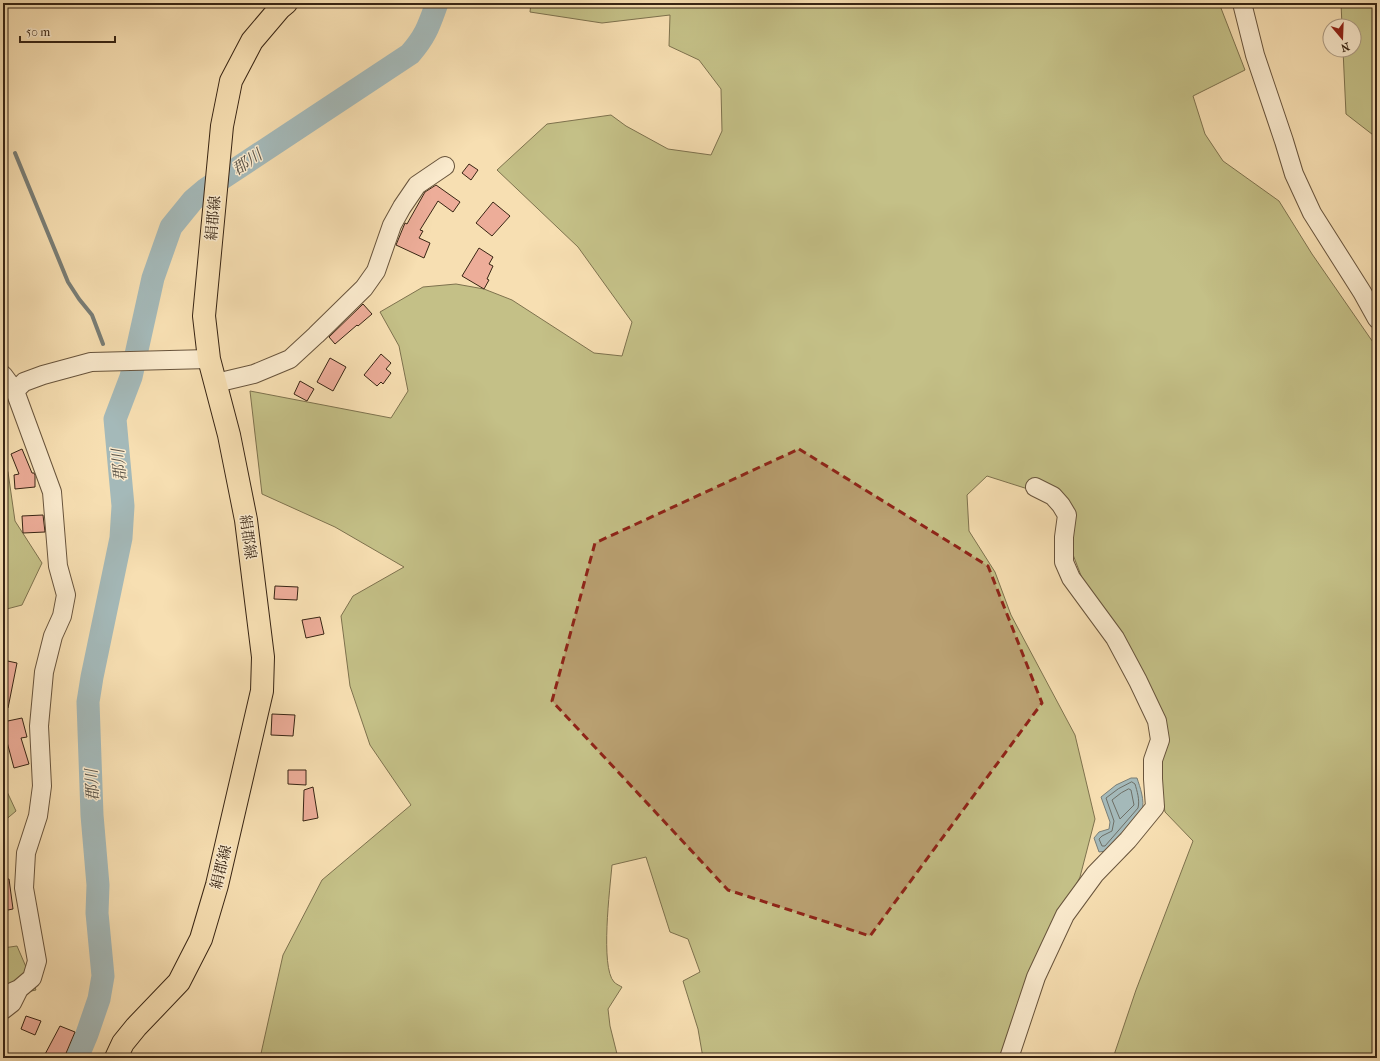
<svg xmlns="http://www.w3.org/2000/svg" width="1380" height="1061" font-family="'IM FELL French Canon','Noto Serif JP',serif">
	<rect width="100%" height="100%" fill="#f7dfb2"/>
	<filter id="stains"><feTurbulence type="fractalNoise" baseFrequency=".005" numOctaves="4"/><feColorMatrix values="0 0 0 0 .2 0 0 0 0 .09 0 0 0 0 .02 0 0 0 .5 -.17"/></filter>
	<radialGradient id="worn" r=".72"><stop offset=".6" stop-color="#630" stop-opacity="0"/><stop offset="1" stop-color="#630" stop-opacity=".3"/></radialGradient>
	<path fill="#c4c087" stroke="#7e724e" d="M531,3h688l26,67 -52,26 12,38 18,27 56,40 33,53 65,94v710h-264l23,-68 57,-149 -28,-29 -7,-39 8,-32 -81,-155 -13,-34 1,-40 -42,-22 -44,-14 -20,19 2,36 26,41 16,43 64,120 20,84 -15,58 -62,125 -13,56h-302l-5,-29 -15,-48 17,-9 -12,-33 -18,-7 -24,-75 -34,8c-2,23 -12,102 2,117 2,2 6,4 8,5l-14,22 2,17 8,32h-358l23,-103 39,-75 89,-75 -41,-60 -20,-59 -9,-70 12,-20 51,-29 -69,-40 -73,-33 -12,-103 141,27 17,-27 -9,-45 -19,-34 43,-25 33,-3 28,5 28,11 82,53 28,3 10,-34 -54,-75 -81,-77 50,-46 64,-9 15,11 42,23 43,6 11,-24 -1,-42 -22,-29 -30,-14 1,-31 -68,8 -72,-11z
		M1341,3h36v135l-31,-24 -3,-64h11v-24h-12z
		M3,463l5,9 7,49 27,42 -20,42 -19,5z
		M3,783l13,28 -13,11z
		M17,946l19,44 -33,7v-49z"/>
	<path fill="#a4b9b9" stroke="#797e77" d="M1131,778h6c3,9 8,23 5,32l-36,41 -7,1 -5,-14 5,-6 10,-3 1,-7 -9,-25 15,-12z"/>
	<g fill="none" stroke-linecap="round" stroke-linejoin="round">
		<path stroke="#6e6f66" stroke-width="1" d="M1132,782l3,2c2,7 5,16 3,24l-33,38h-3l-3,-7 3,-3 10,-5 2,-10 -8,-23 12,-9z
			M1129,789l2,1 3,15 -14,14 -8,-19 9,-7z"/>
		<path stroke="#797e77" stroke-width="4" d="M15,153l53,129 11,17 13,16 11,29
			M121,393l1,4"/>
		<path stroke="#a4b9b9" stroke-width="23" d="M77,1058l10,-24 12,-35 4,-23 -6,-63 1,-28 -6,-70 -4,-113 4,-25 29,-139 2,-32 -8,-87 16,-42 22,-99 18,-51 22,-27 13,-11 204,-135c16,-18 19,-29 27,-51"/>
	</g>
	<path fill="#edad99" stroke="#382514" d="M469,164l9,6 -7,10 -9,-7z
		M436,185l24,17 -7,10 -15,-11 -18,29 3,1 -4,7 11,5 -6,15 -28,-13 9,-22 2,1 18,-32z
		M493,202l17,14 -18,20 -16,-13z
		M479,248l14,9 -4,7 4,2 -6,13 2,1 -5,9 -22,-13z
		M363,304l9,10 -14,12 -1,-1 -22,19 -6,-7z
		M381,354l10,9 -5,6 5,4 -8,11 -2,-2 -4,4 -13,-11z
		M330,358l16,9 -13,24 -16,-9z
		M300,381l14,8 -7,12 -13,-7z
		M22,449l10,24h2l1,2v12l-20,2 -1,-14 5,-1 -8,-20z
		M43,515l2,17 -22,1 -1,-17z
		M275,586l23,1 -1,13 -23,-1z
		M320,617l4,17 -18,4 -4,-18z
		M3,660l14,3 -9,45 -5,-1z
		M272,714l23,1 -2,21 -22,-1z
		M22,718l5,19 -6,1 8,26 -15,4 -7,-26 -4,1v-21z
		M288,770h18v15l-18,-1z
		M313,787l5,31 -15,3 1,-31z
		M3,879h6l4,30 -10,2z
		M26,1016l15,5 -6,14 -14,-6z
		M60,1026l15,6 -11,26h-21z"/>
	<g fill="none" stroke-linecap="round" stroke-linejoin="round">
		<defs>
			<path id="minor" d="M1242,3l13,52 29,86 10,33 18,39 50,79 15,27
				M3,375l12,16 37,101 6,74 8,29 -4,21 -9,20 -9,36 -5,54 3,60 -4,30 -12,37 -2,35 13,73 -5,17 -13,11 -16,7
				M216,383l38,-9 36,-15 26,-24 48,-47 12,-17 16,-46 10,-18 15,-22 28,-19
				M15,391l9,-9 19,-7 48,-13 118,-3
				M3,1010l9,-7 7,-14
				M1009,1058l27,-81 29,-62 30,-41 33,-34 27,-33 -2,-28v-19l7,-20 -3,-19 -19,-40 -23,-43 -44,-60 -7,-16v-25l3,-22 -6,-10 -8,-9 -18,-9"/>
			<path id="major" d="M116,1058l7,-15 13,-16 43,-45 22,-43 16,-54 45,-194 1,-34 -17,-137 -17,-85 -20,-76 -5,-43 18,-190 9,-45 21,-40 28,-33 6,-5"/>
		</defs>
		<use href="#minor" stroke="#68543c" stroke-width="20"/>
		<use href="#major" stroke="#382514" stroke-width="24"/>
		<use href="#minor" stroke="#faeacd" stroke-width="18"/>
		<use href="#major" stroke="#f7dfb2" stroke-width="22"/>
	</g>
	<path fill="#8f2418" fill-opacity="0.2" stroke="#8f2418" stroke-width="3" stroke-dasharray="8 5" stroke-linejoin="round" d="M799,449l189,117 54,137 -172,233 -142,-46 -176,-189 43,-158z"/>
	<g text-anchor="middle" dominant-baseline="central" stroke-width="3" stroke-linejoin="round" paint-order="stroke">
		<g font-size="15" fill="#382514" stroke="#faeacd">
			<text transform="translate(213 218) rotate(-85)">絹郡線</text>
			<text transform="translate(248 537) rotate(82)">絹郡線</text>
			<text transform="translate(221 867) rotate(-76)">絹郡線</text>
		</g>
		<g font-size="16" font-style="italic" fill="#585146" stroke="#faeacd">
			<text transform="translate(247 162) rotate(-34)">郡川</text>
			<text transform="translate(119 465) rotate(-95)">郡川</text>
			<text transform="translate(92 785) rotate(-93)">郡川</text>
		</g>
	</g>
	<rect width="1380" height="1061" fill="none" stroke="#f7dfb2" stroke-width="16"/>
	<rect x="4" y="4" width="1372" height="1053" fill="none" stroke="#382514" stroke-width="2"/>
	<rect x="8" y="8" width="1364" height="1045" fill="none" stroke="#382514"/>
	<g transform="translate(1342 38) rotate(161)"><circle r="19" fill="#faeacd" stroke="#ac9b83"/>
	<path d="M0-3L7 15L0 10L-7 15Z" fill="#8f2418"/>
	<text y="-6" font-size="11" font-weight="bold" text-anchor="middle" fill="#382514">N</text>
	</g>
	<path d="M20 36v6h95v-6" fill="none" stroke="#382514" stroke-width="2"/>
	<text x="26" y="36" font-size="12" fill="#382514" stroke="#faeacd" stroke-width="3" paint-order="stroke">50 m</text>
	<rect width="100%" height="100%" filter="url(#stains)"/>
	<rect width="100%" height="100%" fill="url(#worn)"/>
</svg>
